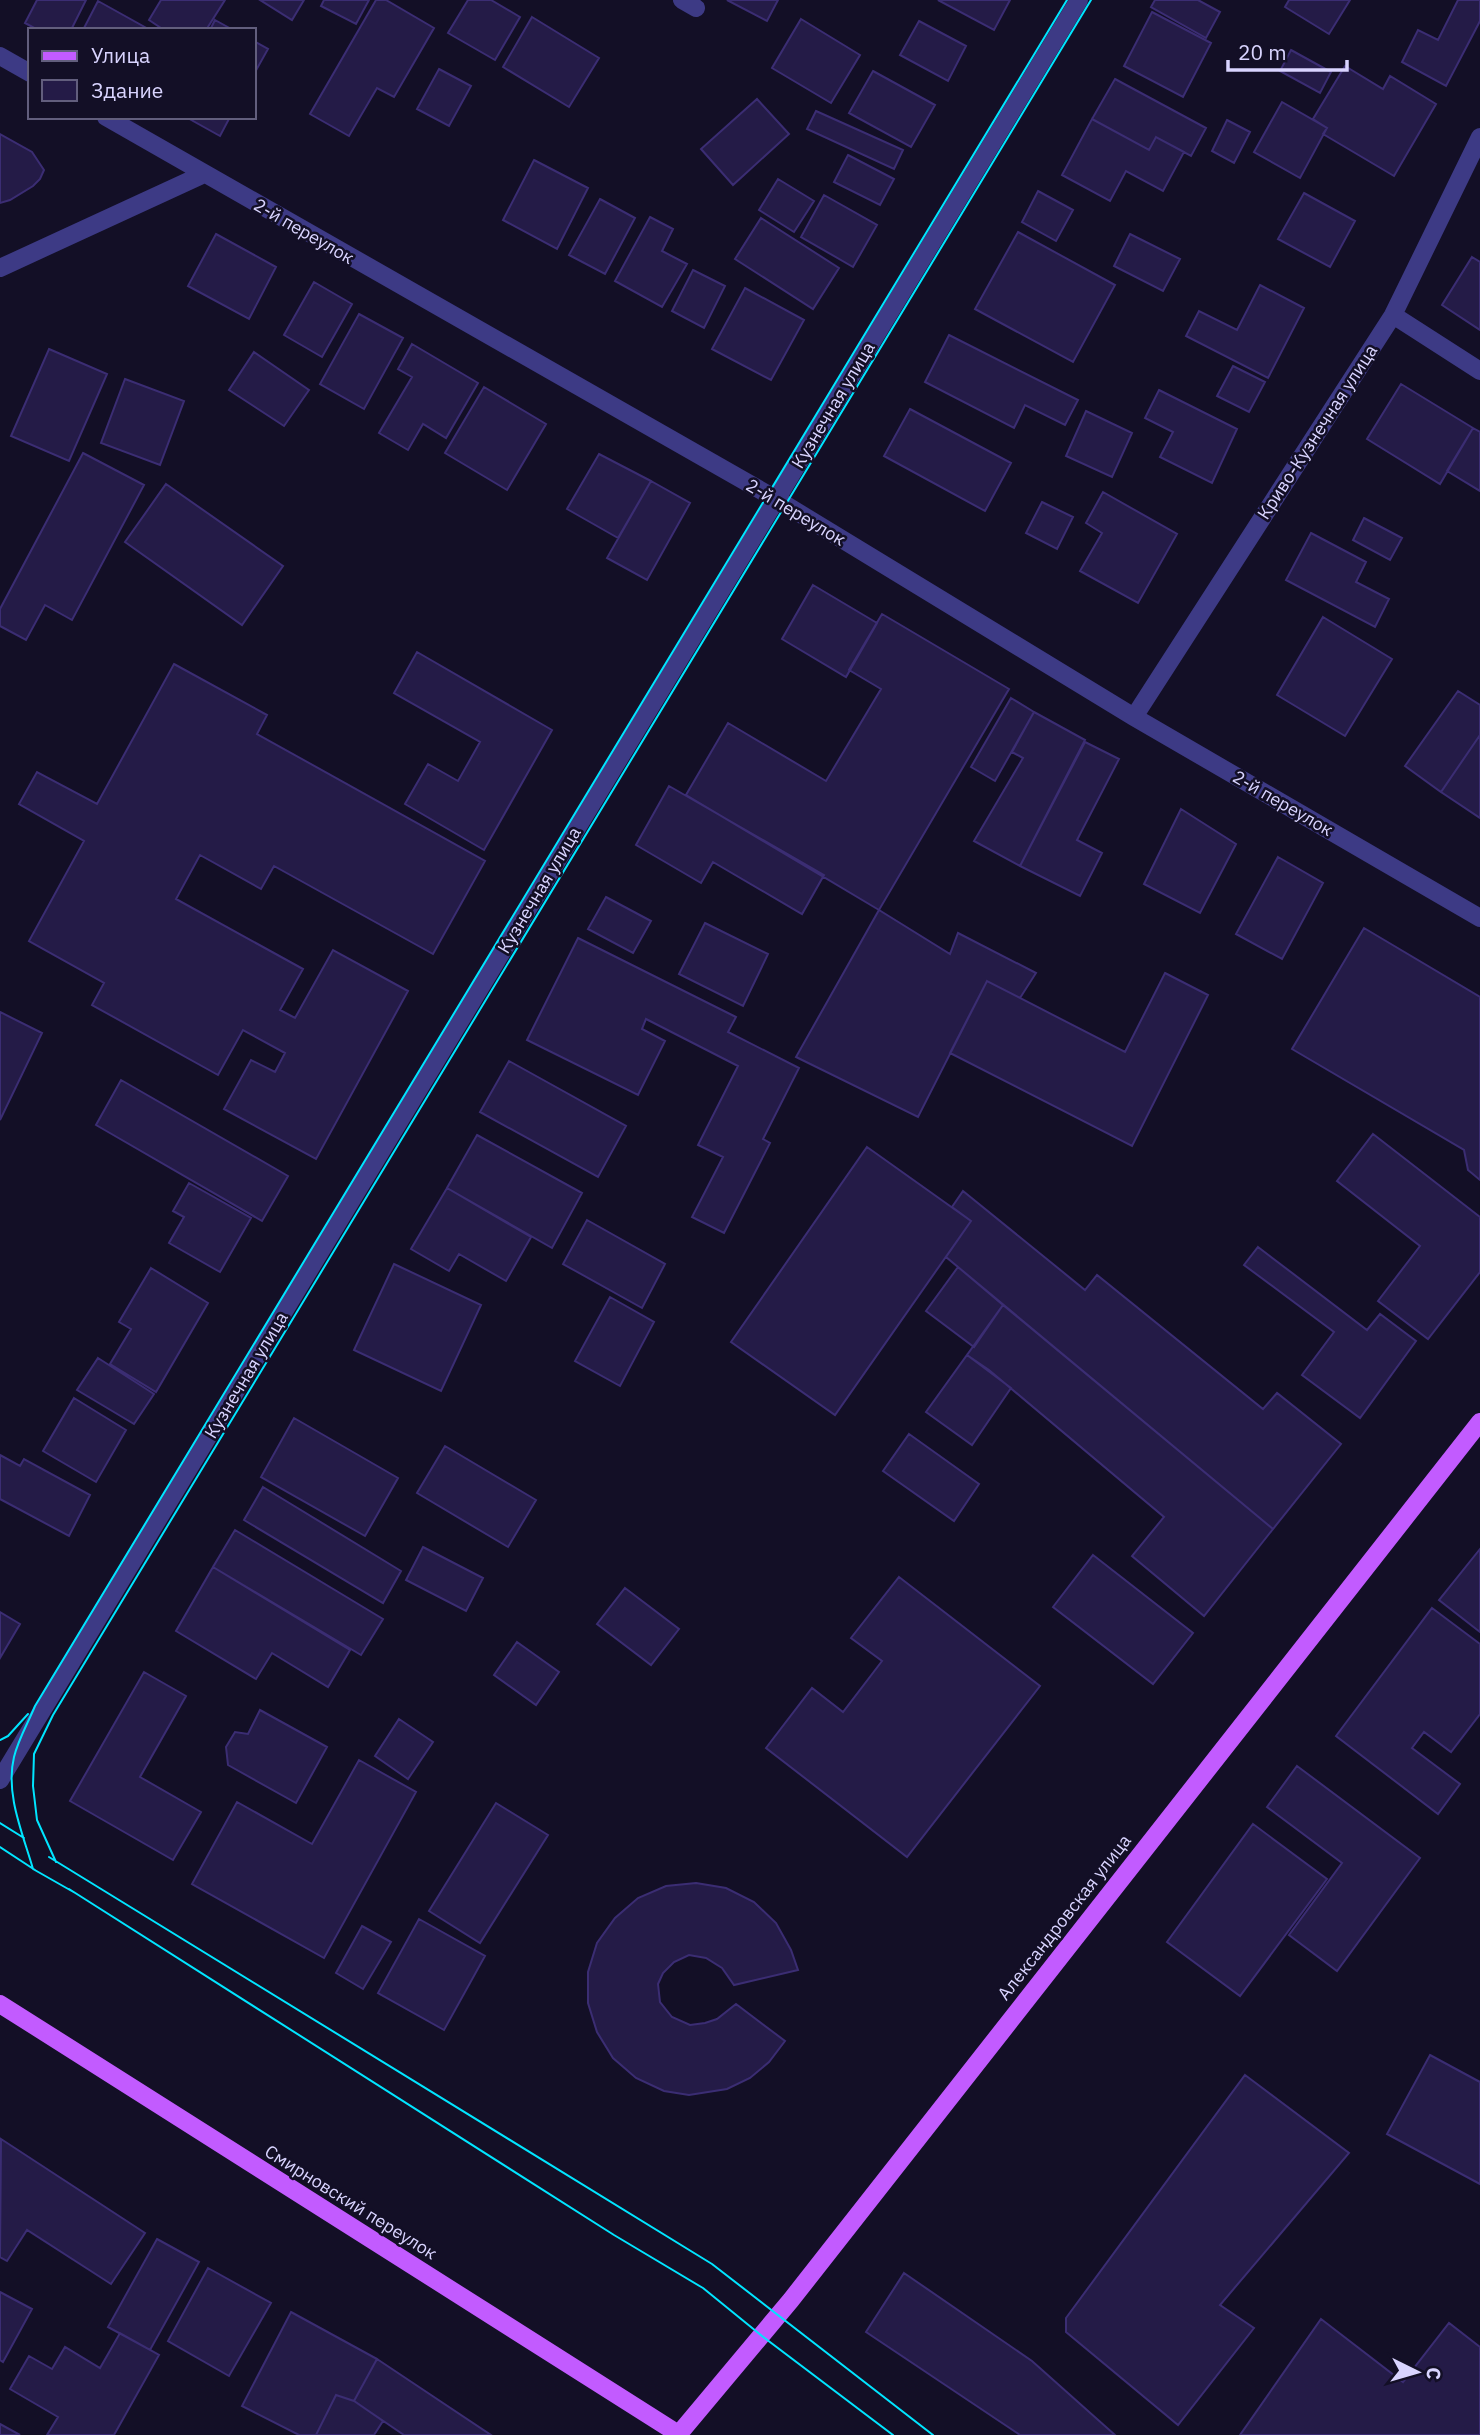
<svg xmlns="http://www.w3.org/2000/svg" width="1480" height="2435" font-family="'IBM Plex Sans',sans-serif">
	<rect width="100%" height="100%" fill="#130f26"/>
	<path fill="#241b47" stroke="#3b2d73" stroke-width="2" d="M37,0h49l-15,30h-33l-13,-7z
		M161,0h64l-19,30h-42l-15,-10z
		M260,0h44l-12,20z
		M324,0h45l-13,24 -35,-18z
		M376,0h10l48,28 -40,69 -17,-9 -28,48 -39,-22z
		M468,0h23l29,17 -25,43 -47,-27z
		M727,0h51l-11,21z
		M938,0h72l-16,30z
		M1155,0h43l22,12 -14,26 -55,-31z
		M1289,0h61l-21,34 -44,-27z
		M1458,0h22v21l-34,65 -44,-24 16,-32 20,10z
		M98,1l52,29h-67z
		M1152,12l59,31 -28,54 -59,-31z
		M532,17l67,41 -30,49 -66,-40z
		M801,19l59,36 -29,48 -59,-35z
		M215,20l18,10h-23z
		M919,21l47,25 -18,35 -48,-26z
		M254,41l14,8 -14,25z
		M1291,50l40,22 -11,21 -40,-22z
		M1345,66l38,23 7,-13 46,28 -42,72 -71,-42 4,-6 -14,-9z
		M439,69l32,17 -22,40 -32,-17z
		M873,71l62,34 -24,42 -62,-34z
		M1115,79l91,49 -15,28 -35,-19 -7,13 -57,-31z
		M757,99l32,35 -56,51 -32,-36z
		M1282,102l45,26 -27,50 -46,-26z
		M816,111l87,39 -9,19 -87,-40z
		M186,117h44l-10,19z
		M1092,119l57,31 7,-13 28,15 -21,39 -37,-20 -16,30 -48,-26z
		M1227,120l23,12 -16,31 -22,-12z
		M0,134l32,18 12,18 -4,9 -7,7 -23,14 -10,3z
		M848,155l46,24 -14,26 -46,-23z
		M534,160l54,28 -31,61 -54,-29z
		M778,179l36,22 -20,31 -35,-22z
		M1038,191l35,19 -17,31 -34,-19z
		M1304,193l51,28 -25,46 -52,-28z
		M824,195l53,30 -24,42 -52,-30z
		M600,199l35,19 -30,56 -36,-19z
		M650,217l23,12 -11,22 25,13 -25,43 -47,-26z
		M761,218l78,50 -26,41 -78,-50z
		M1018,232l97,53 -42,77 -98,-53z
		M216,234l60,33 -27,52 -61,-33z
		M1130,234l50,25 -17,32 -49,-25z
		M1472,257l8,5v68l-38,-25z
		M693,270l32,16 -21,42 -32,-17z
		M314,282l38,22 -30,53 -38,-22z
		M1260,285l44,23 -36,70 -82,-42 13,-25 38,19z
		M745,288l59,32 -33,60 -59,-31z
		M359,314l44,24 -39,71 -44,-25z
		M949,335l129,65 -13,25 -40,-20 -11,23 -89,-46z
		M412,344l66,39 -32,55 -23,-14 -15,26 -29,-17 33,-56 -14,-8z
		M49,349l58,25 -38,87 -58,-25z
		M254,352l55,38 -25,36 -55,-36z
		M1233,366l32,16 -16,30 -32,-16z
		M125,379l59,22 -24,64 -59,-22z
		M1401,384l72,44 -33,56 -73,-45z
		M484,387l62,37 -39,66 -62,-37z
		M1159,390l78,39 -25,54 -52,-26 13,-25 -28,-14z
		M910,409l101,54 -26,48 -101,-55z
		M1086,411l46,22 -20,44 -46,-21z
		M1473,428l7,4v59l-33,-20z
		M83,453l61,32 -72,135 -27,-15 -19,35 -26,-14v-17z
		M599,454l52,27 -33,57 -51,-29z
		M651,481l39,22 -43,77 -40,-22z
		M166,484l117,82 -41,59 -117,-83z
		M1103,492l74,42 -39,69 -58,-32 22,-38 -16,-10z
		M1042,502l31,15 -16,32 -31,-16z
		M1364,518l38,20 -12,22 -37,-20z
		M1311,533l55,29 -10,20 33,17 -14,28 -89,-47z
		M813,585l64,38 -31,54 -64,-38z
		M882,614l127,75 -130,221 -193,-115 42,-72 98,58 55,-92 -32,-19z
		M1323,617l69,42 -47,77 -68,-41z
		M417,652l135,78 -68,120 -79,-46 23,-40 30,17 22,-39 -86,-49z
		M174,664l93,51 -10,19 228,127 -52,93 -159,-88 -13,23 -61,-34 -24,44 127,70 -23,41 15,8 38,-68 75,41 -92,168 -92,-50 27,-49 24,12 10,-19 -42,-23 -25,45 -126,-70 12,-22 -75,-42 55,-100 -65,-37 18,-32 60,32z
		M1458,691l22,14v30l-39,57 -36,-26z
		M1011,698l23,14 -39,69 -24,-14z
		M1034,712l51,28 -65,126 -46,-25 49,-83 -11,-6z
		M1480,735v83l-39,-26z
		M1085,742l34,17 -42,81 25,13 -22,43 -60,-30z
		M669,786l155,89 -22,39 -89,-52 -12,21 -65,-38z
		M1181,809l55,35 -36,69 -56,-29z
		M1278,857l45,26 -41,76 -46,-25z
		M606,897l45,24 -18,32 -45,-24z
		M879,910l71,44 8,-21 78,40 -16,25 -33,-17 -69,136 -122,-60z
		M705,923l63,31 -25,52 -64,-32z
		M1364,928l116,69v183l-12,-10 -4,-20 -172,-101z
		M578,938l158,79 -8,15 71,36 -36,71 7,4 -46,90 -32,-16 31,-60 -25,-12 40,-79 -92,-47 -4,10 23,12 -27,54 -111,-55z
		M1165,973l43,22 -76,151 -182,-93 37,-72 138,71z
		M0,1012l42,21 -42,87z
		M509,1061l117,65 -28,51 -118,-65z
		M121,1080l167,96 -26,45 -166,-96z
		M1373,1134l107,83v55l-52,67 -50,-38 42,-55 -83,-65z
		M477,1135l105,58 -30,55 -105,-60z
		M867,1147l104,74 -136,194 -104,-73z
		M189,1183l62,35 -31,54 -51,-29 15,-26 -11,-6z
		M447,1188l84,49 -25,44 -47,-27 -10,17 -38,-22z
		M963,1191l122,99 12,-15 166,134 14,-16 64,51 -68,85 -327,-272 25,-36 -19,-14z
		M587,1220l78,44 -23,44 -79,-44z
		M1258,1247l109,83 13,-16 36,27 -56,77 -58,-43 32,-43 -90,-67z
		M394,1264l87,41 -40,86 -87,-41z
		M958,1267l45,38 -29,42 -48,-36z
		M151,1268l57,35 -52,89 -46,-28 21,-35 -12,-7z
		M610,1297l44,25 -34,64 -45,-25z
		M1003,1305l270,224 -69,87 -72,-60 32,-39 -175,-147 -22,-15z
		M967,1355l44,33 -39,57 -46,-33z
		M98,1358l56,36 -20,30 -57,-34z
		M74,1398l52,32 -30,52 -53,-31z
		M294,1418l104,60 -33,58 -104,-59z
		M909,1434l70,50 -25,37 -71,-50z
		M445,1446l91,54 -28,47 -91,-54z
		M0,1455l20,11 4,-7 66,36 -21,41 -69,-37z
		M263,1487l138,84 -18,32 -139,-83z
		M235,1530l148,89 -22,36 -148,-88z
		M423,1547l60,31 -17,33 -60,-31z
		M1480,1549v83l-41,-32z
		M1093,1555l100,78 -40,51 -100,-77z
		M213,1567l137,83 -22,37 -56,-34 -16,26 -80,-48z
		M899,1577l141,109 -133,171 -141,-109 46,-60 31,24 39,-51 -31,-23z
		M625,1588l54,41 -28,36 -54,-41z
		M1432,1608l48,36v70l-29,38 -27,-20 -12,16 48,36 -22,30 -102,-78z
		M0,1612l20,12 -20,34z
		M517,1642l42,30 -23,33 -42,-30z
		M144,1672l42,24 -46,81 61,35 -28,48 -103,-59z
		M260,1710l67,37 -31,56 -68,-38 -2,-18 9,-15 13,2z
		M399,1719l34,23 -25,37 -33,-23z
		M359,1760l57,32 -92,166 -132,-74 45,-82 75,42z
		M1297,1766l123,92 -83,113 -48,-36 53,-72 -75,-56z
		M496,1803l52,32 -68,108 -51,-32z
		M1253,1824l74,55 -87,117 -73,-54z
		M696,1883l30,5 28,14 22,21 15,27 7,20 -64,15 -12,-17 -16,-10 -17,-3 -15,7 -11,11 -5,11 2,18 12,15 18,8 15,-2 12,-4 19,-15 49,37 -16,21 -19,16 -23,11 -38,6 -25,-4 -28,-13 -23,-20 -16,-26 -9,-29v-31l9,-29 18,-25 23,-20 28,-12z
		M419,1919l66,37 -41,74 -66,-37z
		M362,1926l29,16 -28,47 -27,-16z
		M1430,2055l50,27v102l-93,-50z
		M1245,2075l104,78 -129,152 34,23 -76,97 -112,-93v-14z
		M1,2139l144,94 -34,51 -84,-54 -20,31 -7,-4z
		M157,2239l42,23 -49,88 -42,-23z
		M208,2268l63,35 -42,73 -61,-35z
		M904,2273l128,88 83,74h-95l-154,-103z
		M0,2292l32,17 -29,53 -3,-2z
		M291,2312l86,47 -23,42 -18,-6 -20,40h-17l-57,-29z
		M1321,2319l82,63 46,-59 31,24v88h-240z
		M120,2333l39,22 -45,80h-67l11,-18 -48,-28 19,-33 23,13 13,-22 35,21z
		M377,2359l114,76h-87l-50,-34z
		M336,2395l18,6 29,20 -9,14h-58z
		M0,2424l20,11h-20z"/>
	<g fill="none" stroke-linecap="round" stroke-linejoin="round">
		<path stroke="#3d3a85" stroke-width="18" d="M682,0l14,8
			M0,56l30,17
			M106,117l670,382 358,218 346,201
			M0,268l204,-94
			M1393,315l87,56
			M1134,717l259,-402 87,-178
			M0,1780l1079,-1780"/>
		<path stroke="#c25bff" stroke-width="18" d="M0,2004l680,431
			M678,2435l113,-135 689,-878"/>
		<path stroke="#00e5ff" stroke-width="2" d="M0,1740l8,-4 20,-22
			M0,1823l24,15
			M0,1847l35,23
			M49,1857l663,407 221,171
			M56,1862l-19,-42 -4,-34 1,-32 19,-39 1038,-1715
			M69,1889l545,346 89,53 59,48 131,99
			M77,1894l-44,-25c-10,-35 -28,-75 -19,-112 4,-17 14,-34 21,-51l1032,-1706"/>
	</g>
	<g text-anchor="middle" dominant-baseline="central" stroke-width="5" stroke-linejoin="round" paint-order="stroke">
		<g font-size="18" fill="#d9d4ff" stroke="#130f26">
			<text transform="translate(304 231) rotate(30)">2-й переулок</text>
			<text transform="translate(833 405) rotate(-59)">Кузнечная улица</text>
			<text transform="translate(1317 432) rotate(-57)">Криво-Кузнечная улица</text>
			<text transform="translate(796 512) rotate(31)">2-й переулок</text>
			<text transform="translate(1283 803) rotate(30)">2-й переулок</text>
			<text transform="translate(539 890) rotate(-59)">Кузнечная улица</text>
			<text transform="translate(246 1375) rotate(-59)">Кузнечная улица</text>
			<text transform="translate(1064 1917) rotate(-52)">Александровская улица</text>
			<text transform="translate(351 2202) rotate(32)">Смирновский переулок</text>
		</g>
	</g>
	<rect x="28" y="28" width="228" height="91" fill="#130f26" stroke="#625e7d" stroke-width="2"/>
	<rect x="42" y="51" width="35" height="10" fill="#c25bff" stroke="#625e7d" stroke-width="2"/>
	<text x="91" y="63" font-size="21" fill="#d9d4ff">Улица</text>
	<rect x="42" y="80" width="35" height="21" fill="#241b47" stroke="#625e7d" stroke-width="2"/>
	<text x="91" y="98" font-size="21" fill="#d9d4ff">Здание</text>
	<g transform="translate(1417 2372) rotate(95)" stroke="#130f26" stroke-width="5" paint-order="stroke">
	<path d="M0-5L12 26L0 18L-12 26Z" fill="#d9d4ff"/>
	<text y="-10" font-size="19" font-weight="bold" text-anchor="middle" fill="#d9d4ff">С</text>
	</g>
	<path d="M1228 60v10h119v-10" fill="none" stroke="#d9d4ff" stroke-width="3.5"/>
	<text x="1238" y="60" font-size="21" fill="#d9d4ff" stroke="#130f26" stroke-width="5" paint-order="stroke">20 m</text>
</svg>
